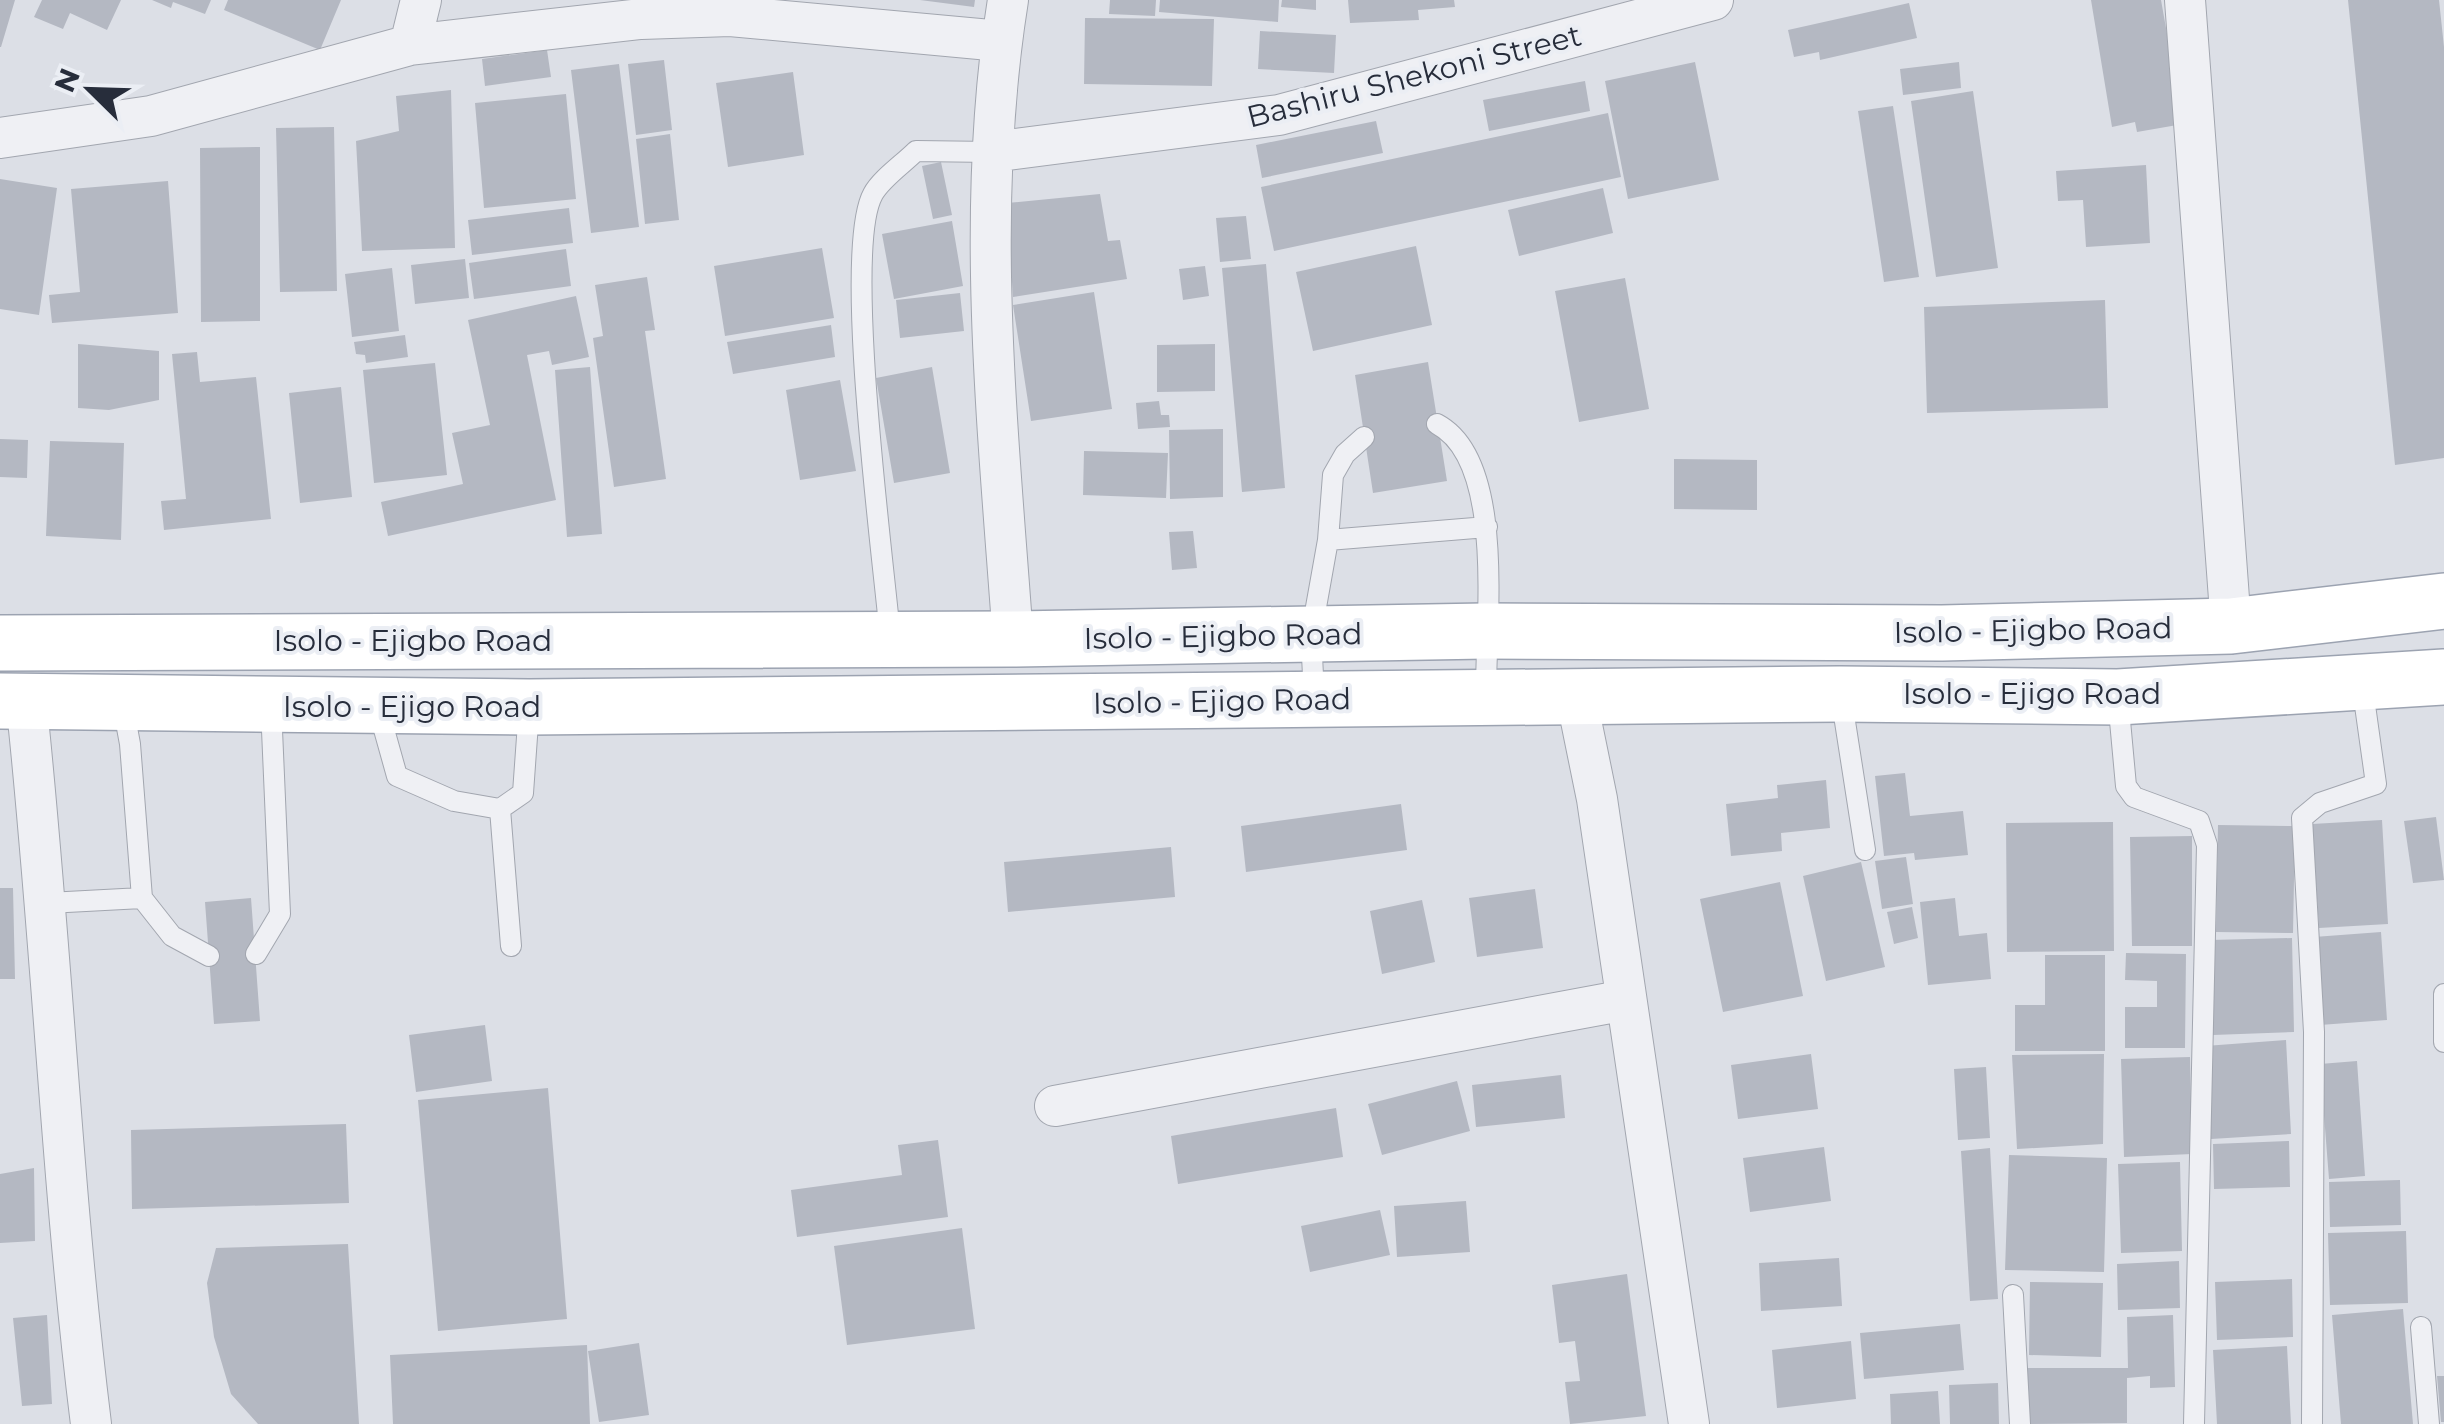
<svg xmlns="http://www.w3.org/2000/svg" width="2444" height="1424" font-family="Montserrat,sans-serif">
	<rect width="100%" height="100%" fill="#dcdfe6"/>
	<path fill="#b4b8c2" d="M0,0h15l-14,47h-1z
		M42,0h79l-14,30 -37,-17 -7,16 -29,-12z
		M152,0h59l-6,14 -32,-12 -2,6z
		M228,0h113l-21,50 -96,-40z
		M920,0h55l-1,7z
		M1110,0h46l-1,16 -46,-2z
		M1160,0h119l-1,22 -119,-10z
		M1282,0h34v10l-35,-3z
		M1348,0h106l1,7 -37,3 1,10 -69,3z
		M2091,0h70l22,124 -46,8 -2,-10 -23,5z
		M2348,0h91l5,47v411l-49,7z
		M1909,3l8,35 -97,22 -1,-8 -25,5 -6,-27z
		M1085,18l129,1 -2,67 -128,-2z
		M1260,31l76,4 -2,38 -76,-4z
		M547,50l4,27 -66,9 -3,-27z
		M664,60l8,70 -36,5 -8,-71z
		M1695,62l24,118 -91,19 -23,-118z
		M1959,62l2,26 -58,7 -3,-26z
		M619,64l20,163 -48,6 -20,-163z
		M793,72l11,83 -76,12 -12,-84z
		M1585,81l5,30 -101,20 -6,-31z
		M451,90l4,158 -93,3 -6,-110 43,-10 -3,-35z
		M1973,91l25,177 -62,9 -25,-176z
		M566,94l10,105 -92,9 -9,-105z
		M1893,106l26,171 -35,5 -26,-171z
		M1608,113l13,64 -347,74 -13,-64z
		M1376,121l7,32 -121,25 -6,-33z
		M334,127l3,164 -57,1 -4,-164z
		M670,134l9,86 -34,4 -9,-85z
		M260,147v174l-59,1 -1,-174z
		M941,162l11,53 -19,4 -11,-53z
		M2146,165l4,78 -64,4 -3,-47 -25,1 -2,-30z
		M0,179l57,9 -18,127 -39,-6z
		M168,181l10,132 -126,10 -3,-28 31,-3 -9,-103z
		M1603,188l10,45 -94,23 -11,-46z
		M1100,194l8,47 12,-1 7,39 -114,18 -6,-94z
		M569,208l4,35 -101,12 -4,-35z
		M1246,216l5,43 -31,3 -4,-44z
		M952,221l11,65 -69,13 -12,-65z
		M1416,246l16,79 -119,26 -17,-79z
		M822,248l12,70 -109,18 -11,-70z
		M566,249l5,37 -97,13 -5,-36z
		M465,259l4,39 -54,6 -4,-39z
		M1266,264l19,224 -43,4 -20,-224z
		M1205,266l4,30 -26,4 -4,-31z
		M392,268l7,63 -47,6 -7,-63z
		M647,277l8,53 -10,1 21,148 -52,8 -21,-149 10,-2 -8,-51z
		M1625,278l24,131 -70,13 -24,-131z
		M1094,292l18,117 -81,12 -18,-116z
		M960,293l4,38 -64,7 -4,-38z
		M576,296l13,61 -37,8 -3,-14 -22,4 29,145 -168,36 -7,-34 82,-18 -11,-51 38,-8 -22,-105z
		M2105,300l3,108 -181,5 -3,-106z
		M831,325l4,32 -102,17 -6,-32z
		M405,335l3,22 -42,6 -1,-8 -9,-1 -2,-12z
		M78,344l81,7v49l-50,10 -31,-2z
		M1215,344v47l-58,1v-47z
		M197,352l3,30 56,-5 15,142 -107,11 -3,-29 25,-2 -14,-145z
		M1428,362l19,119 -74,12 -18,-118z
		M435,363l12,112 -73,8 -11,-113z
		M590,367l12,167 -35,3 -12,-167z
		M932,367l18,106 -56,10 -18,-105z
		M840,380l16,91 -56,9 -14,-90z
		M341,387l11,110 -52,6 -11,-110z
		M1159,401l2,14h8l1,12 -32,2 -2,-26z
		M1223,429v68l-53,2 -1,-69z
		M0,439l28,1 -1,38 -27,-1z
		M50,441l74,2 -3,97 -75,-4z
		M1084,451l84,2 -2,45 -83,-3z
		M1674,459l83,1v50l-83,-1z
		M1193,531l4,37 -25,2 -3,-38z
		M1905,773l5,43 53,-5 5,44 -53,5 -1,-7 -30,3 -9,-80z
		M1826,780l4,48 -49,5 1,18 -51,5 -5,-52 52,-6 -1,-13z
		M1401,804l6,46 -161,22 -5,-46z
		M2436,817l8,63 -31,3 -9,-62z
		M2382,820l6,104 -69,4 -7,-104z
		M2113,822l1,129 -107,1 -1,-129z
		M2218,825l77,1 -2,107 -77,-1z
		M2192,836v110h-60l-2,-109z
		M1171,847l4,50 -167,15 -4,-50z
		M1906,857l7,47 -31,5 -7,-48z
		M1861,862l24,105 -59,14 -23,-105z
		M1780,882l23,114 -80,16 -23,-113z
		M0,888h13l2,91h-15z
		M1535,889l8,59 -66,9 -8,-59z
		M251,898l9,123 -46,3 -9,-122z
		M1955,898l4,38 28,-3 4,46 -63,6 -8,-83z
		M1422,900l13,62 -53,12 -12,-63z
		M1912,907l6,31 -24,6 -7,-32z
		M2381,932l6,88 -67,5 -6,-88z
		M2292,938l2,94 -81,3 -3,-95z
		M2126,953l60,1 -1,94h-60v-41h32v-26l-32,-1z
		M2045,955h60v96h-90v-46h30z
		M485,1025l7,56 -76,11 -7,-57z
		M2286,1040l5,94 -80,5 -6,-93z
		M1811,1054l7,55 -80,10 -7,-54z
		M2104,1054l-1,90 -86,5 -5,-94z
		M2190,1057l2,97 -68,3 -3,-98z
		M2357,1061l8,115 -36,3 -9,-115z
		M1986,1067l4,71 -32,2 -4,-71z
		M1561,1075l4,43 -89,9 -4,-42z
		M1457,1081l13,50 -88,24 -14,-51z
		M548,1088l19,231 -129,12 -20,-231z
		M1336,1108l7,49 -165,27 -7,-48z
		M346,1124l3,79 -217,6 -1,-79z
		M938,1140l10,77 -151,20 -6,-47 111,-15 -4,-30z
		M2289,1141l1,46 -76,2 -1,-45z
		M1824,1147l7,54 -81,11 -7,-54z
		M1990,1148l8,151 -28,2 -9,-150z
		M2009,1155l98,3 -3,114 -99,-2z
		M2180,1162l2,89 -61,2 -3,-89z
		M34,1168l1,73 -35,2v-69z
		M2400,1180l1,45 -71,2 -1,-45z
		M1466,1201l4,51 -73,5 -3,-51z
		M1380,1210l10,45 -80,17 -9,-46z
		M962,1228l13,101 -128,16 -13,-99z
		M2406,1231l2,72 -78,2 -2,-72z
		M348,1244l11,180h-101l-27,-30 -17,-57 -7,-54 9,-35z
		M1839,1258l3,48 -81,5 -2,-48z
		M2179,1261l1,47 -62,2 -1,-46z
		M1627,1274l19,142 -76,8 -5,-42 15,-1 -5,-40 -16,2 -7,-58z
		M2292,1279l1,58 -76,3 -2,-58z
		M2030,1282l73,1 -2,74 -72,-2z
		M2403,1309l10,115h-72l-9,-109z
		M47,1315l5,89 -30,2 -9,-88z
		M2173,1315l2,72 -25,1v-12l-23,2v45l-101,1v-56h102l-1,-51z
		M1960,1324l4,46 -100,9 -4,-46z
		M1851,1341l5,58 -79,9 -5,-58z
		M639,1343l10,72 -50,7 -11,-71z
		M587,1345l3,79h-197l-3,-69z
		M2287,1346l4,78h-74l-4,-74z
		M2437,1376h7v46h-3z
		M1998,1383l1,41h-49l-1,-39z
		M1938,1391l2,33h-49l-1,-30z"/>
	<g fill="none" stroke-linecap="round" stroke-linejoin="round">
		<defs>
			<path id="lane" d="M1437,424c70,37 48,203 49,272
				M1328,540l159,-13
				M890,635c-7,-79 -48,-385 -17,-441 8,-15 30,-30 43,-43l76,1
				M1314,696l-3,-61 17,-95 5,-65 12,-21 19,-17
				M1841,696l24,154
				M2118,699l8,87 8,11 65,24 8,24 -13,579
				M123,706l7,38 12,154 30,38 37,20
				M378,708l19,68 57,25 46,8 23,-16 6,-84
				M500,809l11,137
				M48,903l94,-5
				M256,954l24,-40 -9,-207
				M2444,994v48
				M2013,1295l7,129
				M2421,1327l8,97
				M2312,1424l2,-392 -12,-214 18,-15 56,-19 -14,-100"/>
			<path id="street" d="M1008,0c-34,211 -10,428 5,639
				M2185,0l46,626
				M410,45l11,-45
				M0,138l151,-22 259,-71 231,-26 89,-3 271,25
				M992,152l287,-37 434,-115
				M1576,696l21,103 92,625
				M26,700c26,241 35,483 65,724
				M1055,1106l571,-106"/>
			<path id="primary" d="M0,643l1013,-4 472,-8 457,2 289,-7 213,-25
				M0,701l529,6 1311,-13 278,3 326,-20"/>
		</defs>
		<use href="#lane" stroke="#a2a6af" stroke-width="22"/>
		<use href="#street" stroke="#a2a6af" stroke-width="42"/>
		<use href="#primary" stroke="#9ca3b1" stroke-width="58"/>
		<use href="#lane" stroke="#eff0f4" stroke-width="20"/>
		<use href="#street" stroke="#eff0f4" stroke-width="40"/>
		<use href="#primary" stroke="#fff" stroke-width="55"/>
	</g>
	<g text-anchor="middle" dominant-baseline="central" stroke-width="8" stroke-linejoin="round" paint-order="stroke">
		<g font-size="30" fill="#272d3b" stroke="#ebeef4">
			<text transform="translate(1414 76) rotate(-14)">Bashiru Shekoni Street</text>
			<text transform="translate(2033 630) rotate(-1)">Isolo - Ejigbo Road</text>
			<text transform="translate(1223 636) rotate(-1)">Isolo - Ejigbo Road</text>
			<text x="413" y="640">Isolo - Ejigbo Road</text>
			<text x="2032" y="693">Isolo - Ejigo Road</text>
			<text transform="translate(1222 701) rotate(-1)">Isolo - Ejigo Road</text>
			<text x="412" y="706">Isolo - Ejigo Road</text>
		</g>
	</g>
	<g transform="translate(90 90) rotate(293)" stroke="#ebeef4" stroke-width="8" paint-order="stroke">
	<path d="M0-8L18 38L0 25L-18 38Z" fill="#272d3b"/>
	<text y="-15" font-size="28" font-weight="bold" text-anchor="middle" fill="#272d3b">N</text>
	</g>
</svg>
